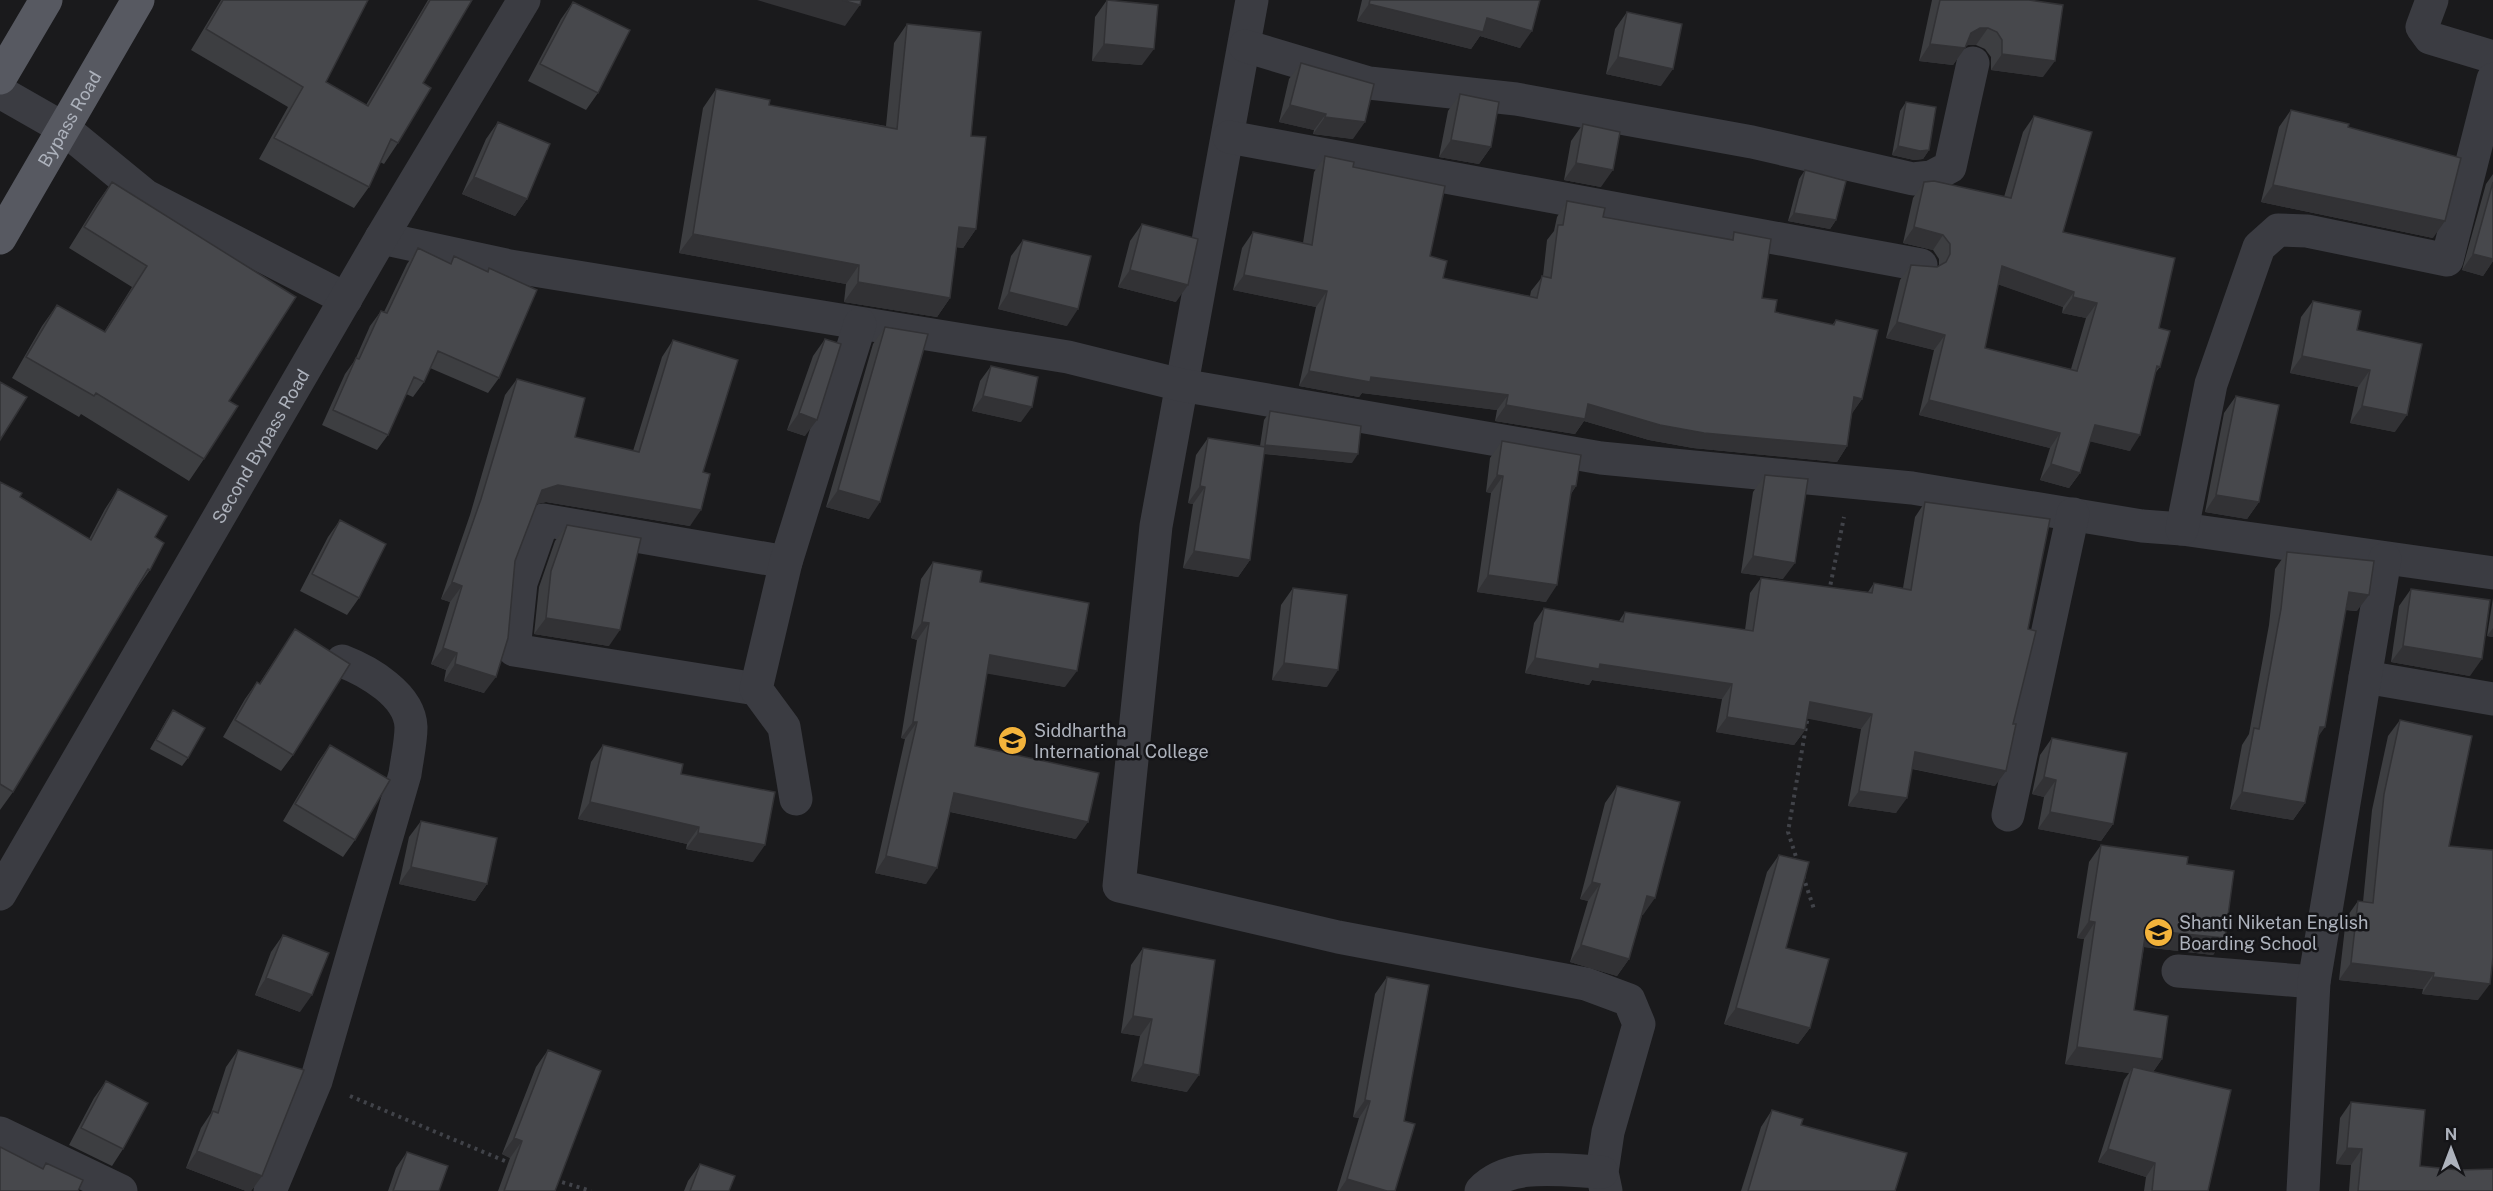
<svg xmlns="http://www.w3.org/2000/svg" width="2493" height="1191" font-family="'Public Sans',sans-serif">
	<rect width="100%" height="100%" fill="#1a1a1c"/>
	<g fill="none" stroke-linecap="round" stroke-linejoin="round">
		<path stroke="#414349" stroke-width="4" stroke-dasharray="3 4.5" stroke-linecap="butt" d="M1829,592l15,-75
			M1798,863l-10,-31 20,-117
			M1803,876l11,33
			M350,1096l162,68
			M555,1180l36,11"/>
		<g stroke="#3b3c42" stroke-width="33">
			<path d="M1252,0l-96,526 -37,360 219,51 248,47 43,16 10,24 -31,108 -6,40 4,19"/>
			<path d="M2432,0l-10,27 8,11 63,19"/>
			<path d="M1245,46l124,37 147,16 236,43 161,37 18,-2 19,-10 23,-104"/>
			<path d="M63,128l83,68 200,103"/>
			<path d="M1229,137l692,128"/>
			<path d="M381,238l129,28 558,91 113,28 420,73 311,30 230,38 40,3 311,44"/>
			<path d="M2182,529l29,-145 48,-137 19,-17 29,1 140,29 46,-181"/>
			<path d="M2365,677l128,22"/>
			<path d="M756,689l-242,-39 7,-67 22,-63 243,42"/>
			<path d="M796,799l-12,-72 -28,-38 30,-127 74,-238"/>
			<path d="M2008,815l65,-301"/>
			<path id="s1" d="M0,894l381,-656 143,-238"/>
			<path d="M2178,971l136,11"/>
			<path d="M0,1133l121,58"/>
			<path d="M270,1191l46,-110 89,-307c2,-15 6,-32 6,-47 -1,-32 -43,-56 -69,-66"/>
			<path d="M1481,1191c29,-31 83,-20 121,-19"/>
			<path d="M2303,1191l11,-209 71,-423"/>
		</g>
		<path stroke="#3b3c42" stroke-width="33" d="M0,92l63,36"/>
		<g stroke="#575961" stroke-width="33">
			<path d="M0,78l46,-78"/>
			<path id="s2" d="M0,238l138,-238"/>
		</g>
	</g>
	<path fill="#3d3e41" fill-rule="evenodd" d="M221,0h147l-42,82 40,23 62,-105h44l-49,83 -25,60 -14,21 -4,-2 -11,25 -15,21 -95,-49 29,-52 -97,-57z
		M1107,0l35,65 -50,-4 3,-44z
		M1362,0h178l-20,48 -40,-12 -9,13 -114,-28z
		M1932,0h97l14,77 -52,-7v-13l-6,-8 -9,-4h-8l-2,1 -13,19 -34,-4z
		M573,2l25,91 -12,17 -58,-29 33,-62z
		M1627,12l34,74 -55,-12 9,-45z
		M907,24l64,112 5,93 -13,19 -7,-1 -6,51 -13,19 -93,-15 2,-18 -167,-31 24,-145 13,-19 53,16 117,21 8,-83z
		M1301,63l52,76 -40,-5 1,-4 -35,-8 10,-43z
		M1460,94l31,53 -12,17 -40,-7 9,-46z
		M1906,102l23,48 -6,9 -9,1 -22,-5 8,-44z
		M2291,110l57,17 85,111 -172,-36 18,-75z
		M2034,116l29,116 96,96 1,39 -4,5 -26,79 -40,-10 -10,32 -11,15 -29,-8 10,-32 -131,-33 15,-65 -48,-12 14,-58 11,-15 26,2 2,-1v-7l-6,-9 -30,-7 10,-45 11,-16 80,15 19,-65zM1998,284l65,23 -1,6 24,5 -15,51 -86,-21z
		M498,122l29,77 -12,17 -53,-22 24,-55z
		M1583,124l18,63 -37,-7 7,-39z
		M1325,156l28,11 77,89 13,22 87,18 1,-5 12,-15 4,-36 7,-9 3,-14 10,-16 36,16 125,23 6,-8 28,66 13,14 57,13 4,-5 26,79 -10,14 -5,33 -10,16 -144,-14 -44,-8 -65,-19 -9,13 -80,-13 2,-11 -135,-17 -3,4 -60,-11 17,-79 -83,-17 9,-42 11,-16 50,11 11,-71z
		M1805,170l31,50 -6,9 -42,-8 11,-42z
		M2493,174v87l-10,15 -21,-6 24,-86z
		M112,182l117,219 -25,58 -15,22 -108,-67 -2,3 -67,-39 30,-52 15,-21 47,27 28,-45 -63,-39 28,-45z
		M1142,224l34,78 -58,-15 12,-46z
		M1023,240l44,86 -69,-17 13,-53z
		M418,248l32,15 4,-7 33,15 2,-3 10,110 -11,15 -58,-25 -6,14 -11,15 -7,-3 -18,41 -11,15 -55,-25 23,-51 10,-14 15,-34 11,-15 3,1 23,-48z
		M2313,301l44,29 38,102 -45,-9 8,-36 -68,-14 11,-56z
		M885,327l-16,192 -43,-12 47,-163z
		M825,339l-20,97 -18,-6 26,-74z
		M673,340l30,132 -13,54 -144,-24 -10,2 -21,57 -31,132 -40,-12 2,-11 -15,-6 19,-62 -9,-3 29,-84 35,-120 12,-16 58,58 58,14 29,-94z
		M991,366l30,56 -49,-11 8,-30z
		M2236,396l23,106 -12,17 -42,-7 19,-99z
		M1270,411l82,52 -88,-9 -14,106 -12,17 -55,-9 10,-64 -5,-1 8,-48 12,-17 52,8 4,-26z
		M1502,441l74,45 -5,8 -25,108 -69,-10 14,-99 -5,-1 4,-34z
		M1765,475l18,104 -42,-6 12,-81z
		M0,482l20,15 69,42 16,-30 13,-20 37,48 -5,33 -14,20h-1l-122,202 -13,18z
		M1925,502l70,284 -83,-17 -16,44 -48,-7 13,-77 -54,-11 -2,12 -11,15 -78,-13 6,-33 -130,-19 -3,5 -64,-12 9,-50 10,-15 75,13 6,-9 120,18 5,-37 11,-15 107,14 6,-9 29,5 12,-71z
		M340,520l19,78 -12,17 -47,-24 28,-54z
		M567,525l42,121 -75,-12 5,-47 16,-46z
		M2287,552l70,59 -12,-1 -27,127 -13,66 -12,17 -63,-11 12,-64 7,-11 20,-109 6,-56z
		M933,562l47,20 85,105 -78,-14 -12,73 101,93 -126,-27 -24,72 -51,-11 30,-134 -4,-1 16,-98 -6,-2 10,-59z
		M1293,588l34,99 -55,-7 9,-75z
		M2411,589l59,87 -79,-14 8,-56z
		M2493,598v39l-6,-1z
		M295,629l-2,126 -12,16 -58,-34 22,-38 12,-17 2,2z
		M173,710l15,48 -6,8 -32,-17 17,-30z
		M2400,720l49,126 29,154 -56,-6 1,-5 -84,-9 7,-62 12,-17 5,1 9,-92 16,-74z
		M2052,738l61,86 -12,17 -63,-12 6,-32 -12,-3 8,-39z
		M330,745l25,95 -12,17 -60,-36 35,-59z
		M603,745l78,29 72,88 -67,-13 1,-5 -109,-25 13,-57z
		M1617,786l26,129h-1l-13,44 -12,17 -47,-14 18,-61 -8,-2 25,-96z
		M421,821l66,63 -12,17 -76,-17 10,-47z
		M2101,845l86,19 38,74 -12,17 -69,-8 -10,63 28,49 -9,13 55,119h-64l2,-14 -48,-15 26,-82 5,-7 -64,-9 19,-125 -7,-1 12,-76z
		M1779,855l7,93 24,80 -12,16 -74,-20 43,-152z
		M283,935l17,77 -45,-17 16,-43z
		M1143,948l44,144 -56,-11 9,-45 -19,-3 10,-68z
		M1387,977l17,144 -9,70h-58l22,-73 -6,-1 22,-123z
		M238,1050l24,126 -11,15h-5l-60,-23 15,-40 10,-15 15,-46z
		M548,1050l7,141h-57l12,-33 -8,-4 34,-87z
		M106,1081l17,68 -11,17 -43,-21 25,-47z
		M2351,1102l69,64 73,25h-144l2,-26 -15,-1 4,-46z
		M1772,1110l29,15 94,66h-154l20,-64z
		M407,1152l32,39h-51l8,-23z
		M700,1164l29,27h-45l4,-10z"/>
	<path fill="#323235" d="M757,0h85l18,5 -15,21z
		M1369,4l118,14 45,13 -12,17 -40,-12 -9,13 -114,-28z
		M1980,28h8l-12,17h-8l-5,3h2l-12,17 -34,-4 11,-17 41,-11z
		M1104,44l50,5 -12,16 -50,-4z
		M2002,54l53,7 -12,16 -52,-7z
		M1618,57l55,12 -12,17 -55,-12z
		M1290,105l36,9 -12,16 -35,-8z
		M1325,117l40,5 -12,17 -40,-5z
		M1451,140l40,7 -12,17 -40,-7z
		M1898,146l31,4 -6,9 -9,1 -22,-5z
		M1576,163l37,7 -12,17 -37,-7z
		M474,177l53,22 -12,17 -53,-22z
		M2273,185l172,36 -12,17 -172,-36z
		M1794,213l42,7 -6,9 -42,-8z
		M959,227l17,2 -13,19 -17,-2z
		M1914,227l29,8 -10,15 -30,-7z
		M693,234l166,31 -13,19 -167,-31z
		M2473,254l20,5v2l-10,15 -21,-6z
		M2002,266l72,26 -11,15 -72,-25z
		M1130,270l58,15 -12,17 -58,-15z
		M1244,275l83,16 -11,16 -83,-17z
		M858,282l92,16 -13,19 -93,-15z
		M1009,292l69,17 -11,17 -69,-17z
		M2073,297l24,6 -11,15 -24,-5z
		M1897,322l48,13 -11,15 -48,-12z
		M2302,356l68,14 -12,17 -68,-14z
		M1309,371l62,6 137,18 -11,15 -135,-17 -3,4 -60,-11z
		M983,396l49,11 -11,15 -49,-11z
		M1854,397l8,2 -11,16z
		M1929,400l131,33 -10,15 -131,-33z
		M1588,404l259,42 -10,16 -144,-14 -44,-8 -65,-19 -9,13 -80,-13 11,-16z
		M2362,406l45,9 -12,17 -45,-9z
		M799,413l18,7 -12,16 -18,-6z
		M2095,425l45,10 -10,16 -46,-11z
		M1265,445l93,9 -6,9 -93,-10z
		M2051,464l29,9 -11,15 -29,-8z
		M1497,475l6,1 -12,17 -5,-1z
		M558,485l143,25 -11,16 -144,-24 -16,4 12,-16z
		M1200,486l5,1 -12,17 -5,-1z
		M1572,486h4l-12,17z
		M838,490l42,12 -11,17 -43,-12z
		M2216,495l43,7 -12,17 -42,-7z
		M1194,551l56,9 -12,17 -55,-9z
		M1753,556l42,7 -12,16 -42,-6z
		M1488,575l69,10 -11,17 -69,-10z
		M452,582l10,4 -12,16 -9,-3z
		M2349,592l20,3 -12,16 -20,-2z
		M546,618l74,12 -11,16 -75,-12z
		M922,622l7,1 -12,17 -6,-2z
		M2493,628v9l-6,-1z
		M2403,646l79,13 -12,17 -79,-14z
		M443,648l14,5 -11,17 -15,-6z
		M990,655l87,16 -12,16 -87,-15z
		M1535,658l65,6 132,20 -10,15 -130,-19 -3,5 -64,-12z
		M1284,663l54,7 -11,17 -55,-7z
		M455,664l41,13 -12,16 -40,-12z
		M1810,702l62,12 -11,15 -62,-12z
		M1727,717l78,13 -11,15 -78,-13z
		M913,722h4l-12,17 -4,-1z
		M2320,727h5l-12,17z
		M1915,752l91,19 -11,15 -91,-19z
		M2044,777l12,3 -12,17 -12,-3z
		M1859,791l48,7 -11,15 -48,-7z
		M2242,792l63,11 -12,17 -63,-11z
		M954,793l134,29 -12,17 -134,-29z
		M590,802l109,25 -12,17 -109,-25z
		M2050,812l63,12 -12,17 -63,-12z
		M698,833l67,12 -12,17 -67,-13z
		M886,856l51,12 -11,16 -51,-11z
		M411,867l76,17 -12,17 -76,-17z
		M1592,882l8,2 -12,17 -8,-2z
		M1647,896l8,2 -12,17 -7,-2z
		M2089,921l6,1 -11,17 -7,-1z
		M2146,930l79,8 -12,17 -78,-9z
		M1581,945l48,14 -12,17 -47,-14z
		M2351,963l83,10 -11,16 -84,-9z
		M2433,977l57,7 -12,16 -56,-6z
		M266,978l46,17 -12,17 -45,-17z
		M1736,1008l74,20 -12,16 -74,-20z
		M1133,1016l19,3 -12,17 -19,-3z
		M2077,1047l85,12 -12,17 -17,-9 -4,6 -64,-9z
		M1143,1064l56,11 -12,17 -56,-11z
		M1365,1100l5,1 -11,17 -6,-1z
		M514,1138l8,3 -12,17 -8,-4z
		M2347,1148l15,1 -11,16 -15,-1z
		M2108,1149l47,14 -9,14 -48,-15z
		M197,1151l65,25 -11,15h-5l-60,-23z
		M1347,1179l40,12h-48z"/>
	<path fill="#47484c" stroke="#323235" stroke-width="1.5" fill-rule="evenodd" d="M223,0h145l-42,82 42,24 62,-106h42l-49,83 8,5 -33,55 -7,-4 -22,48 -95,-49 29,-51 -97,-58z
		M842,0h19l-1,5z
		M1107,0l51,5 -4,44 -50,-5z
		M1370,0h170l-8,31 -45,-13 -4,14 -114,-28z
		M1940,0h89l34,5 -8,56 -53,-7v-14l-5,-8 -9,-4h-8l-9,5 -6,15 -35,-4z
		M573,2l57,28 -32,63 -58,-29z
		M1627,12l55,12 -9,45 -55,-12z
		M907,24l74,8 -10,104 15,1 -10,92 -17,-2 -9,71 -92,-16 1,-17 -166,-31 23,-145 54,11 -1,5 128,24z
		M1301,63l73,21 -9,38 -40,-5 1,-3 -36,-9z
		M1460,94l39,8 -8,45 -40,-7z
		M1906,102l30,5 -7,43 -9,1 -22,-5z
		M2291,110l58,14 -1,3 113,31 -16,63 -172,-36z
		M2034,116l58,16 -29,100 112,26 -16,70 11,3 -10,36 -3,-1 -17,69 -45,-10 -15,48 -29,-9 9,-31 -131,-33 16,-65 -48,-13 14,-57 26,2 9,-5 4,-8v-10l-7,-9 -29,-8 10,-45 10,-1 77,17zM2002,266l72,26 -1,5 24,6 -20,68 -92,-23z
		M498,122l52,22 -23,55 -53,-22z
		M1583,124l37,8 -7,38 -37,-7z
		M1325,156l29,6 -1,5 92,19 -15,70 17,5 -4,17 94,20 5,-22 9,2 7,-53h5l4,-24 38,7 -2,9 130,23 1,-8 37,7 -9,59 15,2 -2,12 59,13 2,-5 42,10 -16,69 -8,-2 -7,49 -143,-13 -44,-8 -72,-21 -3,15 -79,-14 2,-10 -137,-18 -1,5 -61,-11 18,-80 -83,-16 9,-43 59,13z
		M1805,170l41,11 -10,39 -42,-7z
		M112,182l184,115 -67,104 9,5 -34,53 -108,-66 -2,3 -68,-39 31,-52 48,27 42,-66 -63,-39z
		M2493,182v77l-20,-5z
		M1142,224l56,15 -10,46 -58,-15z
		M1023,240l68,16 -13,53 -69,-17z
		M418,248l33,16 3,-8 34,16 1,-4 48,22 -38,88 -61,-27 -14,31 -10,-5 -26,58 -55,-25 23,-52 3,1 22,-48 6,2z
		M2313,301l48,10 -4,19 65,14 -15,71 -45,-9 8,-36 -68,-14z
		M885,327l43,7 -48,168 -42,-12z
		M825,339l16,5 -24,76 -18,-7z
		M673,340l65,20 -35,112 7,2 -9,36 -143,-25 -16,5 -27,71 -7,77 -12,39 -41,-13 2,-11 -14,-5 19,-62 -10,-4 29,-83 36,-120 68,19 -10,39 64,15z
		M991,366l47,11 -6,30 -49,-11z
		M0,382l27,15 -27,43z
		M2236,396l43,9 -20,97 -43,-7z
		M1270,411l91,15 -3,28 -93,-9z
		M1208,438l57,9 -15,113 -56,-9 11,-64 -5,-1z
		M1502,441l79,14 -5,31h-4l-15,99 -69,-10 15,-99 -6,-1z
		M1765,475l43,4 -13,84 -42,-7z
		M0,482l22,11 -2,4 71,43 27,-51 49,27 -12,21 9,6 -14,27 -2,-1 -135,223 -13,-8z
		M1925,502l125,17 -22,110 8,2 -23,93h3l-10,47 -91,-19 -8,46 -48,-7 13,-77 -62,-12 -5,28 -78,-13 5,-33 -132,-20 -1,5 -64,-11 9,-50 79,14 2,-10 128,19 8,-53 111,15 2,-10 37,7z
		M340,520l46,24 -27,54 -47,-24z
		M567,525l74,13 -21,92 -74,-12 5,-47z
		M2287,552l87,9 -5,34 -20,-3 -24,135h-5l-15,76 -63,-11 12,-64 5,1 22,-120z
		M933,562l49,9 -2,11 109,21 -12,68 -87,-16 -15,91 124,27 -11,49 -134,-29 -17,75 -51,-12 31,-134h-4l16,-99 -7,-1z
		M1293,588l54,7 -9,75 -54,-7z
		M2411,589l79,11 -8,59 -79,-13z
		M295,629l55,35 -57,91 -58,-35 22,-38 3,2z
		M173,710l32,18 -17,30 -32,-18z
		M2400,720l72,16 -23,110 44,4v107l-3,27 -57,-7 1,-4 -83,-10 7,-62 15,2 11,-109z
		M2052,738l75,15 -14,71 -63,-12 6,-32 -12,-3z
		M330,745l60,35 -35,60 -60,-36z
		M603,745l80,19 -2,10 94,18 -10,53 -67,-12 1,-6 -109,-25z
		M1617,786l63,16 -25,96 -8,-2 -18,63 -48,-14 19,-61 -8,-2z
		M421,821l76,17 -10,46 -76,-17z
		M2101,845l87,12 -1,7 47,7 -9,67 -79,-8 -12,80 34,6 -6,43 -85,-12 18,-125 -6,-1z
		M1779,855l30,7 -23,86 43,11 -19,69 -74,-20z
		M283,935l46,18 -17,42 -46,-17z
		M1143,948l72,12 -16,115 -56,-11 9,-45 -19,-3z
		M1387,977l42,8 -25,136 11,3 -20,67h-8l-40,-12 23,-78 -5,-1z
		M238,1050l66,20 -42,106 -65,-25 16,-40 5,2z
		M548,1050l53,21 -46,120h-51l18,-50 -8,-3z
		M2133,1067l98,23 -23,101h-56l3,-28 -47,-14z
		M106,1081l42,22 -25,46 -42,-21z
		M2351,1102l74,8 -5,56 39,4 34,-1v22h-135l4,-42 -15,-1z
		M1772,1110l31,9 -2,6 106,28 -12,38h-147z
		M0,1147l43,22 3,-6 37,17 -5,11h-78z
		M407,1152l41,14 -9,25h-46z
		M700,1164l35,12 -6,15h-39z"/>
	<defs>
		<symbol id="school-disc" viewBox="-11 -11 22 22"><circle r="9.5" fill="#f3b33b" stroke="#151518"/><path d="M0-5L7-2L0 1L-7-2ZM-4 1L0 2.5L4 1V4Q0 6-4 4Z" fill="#111"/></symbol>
	</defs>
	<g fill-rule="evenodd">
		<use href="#school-disc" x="996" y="724" width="33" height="33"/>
		<use href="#school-disc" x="2142" y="916" width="33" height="33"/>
	</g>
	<g text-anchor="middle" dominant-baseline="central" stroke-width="5" stroke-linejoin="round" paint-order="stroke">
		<g font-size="18" fill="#adb2bc" stroke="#151518">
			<text stroke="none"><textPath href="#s2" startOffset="138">Bypass Road</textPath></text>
			<text stroke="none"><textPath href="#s1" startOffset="518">Second Bypass Road</textPath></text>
		</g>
		<g font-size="18" fill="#adb2bc" stroke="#151518" text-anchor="start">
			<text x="1034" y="730">Siddhartha<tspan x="1034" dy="21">International College</tspan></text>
			<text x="2179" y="922">Shanti Niketan English<tspan x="2179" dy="21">Boarding School</tspan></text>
		</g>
	</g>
	<g transform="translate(2451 1149)" stroke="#151518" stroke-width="4.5" paint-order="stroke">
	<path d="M0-4.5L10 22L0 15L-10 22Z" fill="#adb2bc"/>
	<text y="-9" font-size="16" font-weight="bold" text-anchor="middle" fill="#adb2bc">N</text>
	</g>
</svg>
